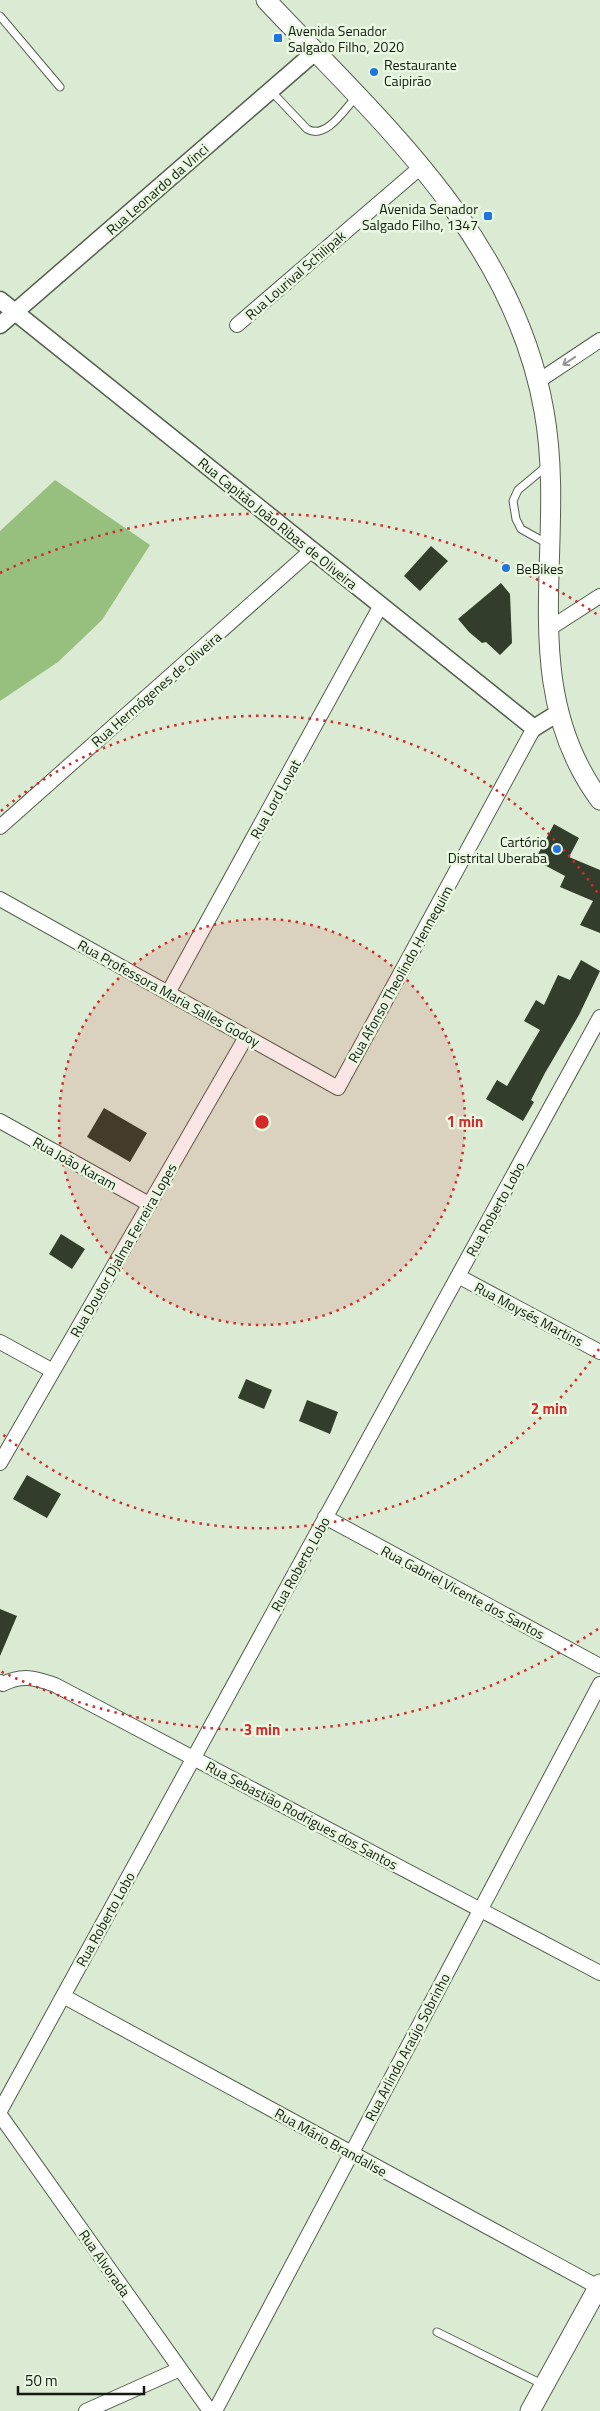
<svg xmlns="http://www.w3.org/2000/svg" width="600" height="2411" font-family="'Titillium Web',sans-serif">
	<rect width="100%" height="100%" fill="#dbead3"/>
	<path fill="#97c07e" d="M55,480l95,65 -48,75 -44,42 -58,39v-170z"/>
	<path fill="#323e2b" d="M431,546l17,15 -28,30 -16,-15z
		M501,583l9,11 2,49 -12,12 -14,-13 -4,1 -13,-11 -11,-13z
		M554,824l25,14 -10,19 31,13v63l-20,-8 13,-24 -33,-14 5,-11 -30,-16z
		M581,960l19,11 -21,44 -34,58 -14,27 3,2 -11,19 -37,-22 11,-19 10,6 33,-56 -16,-9 12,-21 8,5 14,-30 12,5z
		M104,1108l43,25 -17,29 -43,-25z
		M61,1234l24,15 -13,20 -23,-15z
		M246,1379l26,11 -8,19 -26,-11z
		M307,1400l31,12 -8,22 -31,-13z
		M27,1475l34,19 -14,24 -34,-19z
		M0,1609l17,7 -17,40z"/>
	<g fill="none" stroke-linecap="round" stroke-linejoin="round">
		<defs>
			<path id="service" d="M0,16l60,71
				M271,91l36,38c19,11 37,-19 49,-32
				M548,544l-27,-15 -5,-10 -3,-18 5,-11 30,-25
				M437,2332l107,53"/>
			<path id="minor" d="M237,325l185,-159
				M537,382l63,-42
				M547,630l53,-34
				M0,827l312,-277
				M0,899l338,189 196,-360
				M168,993l213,-388
				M0,1121l149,83
				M458,1276l142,76
				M0,1342l53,29
				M0,1463l246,-426
				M325,1517l275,149
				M0,1682l3,2c19,-10 33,-6 52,1l545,288
				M63,1996l535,291
				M0,2111l600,-1094
				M0,2115l210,296
				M86,2411l94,-42
				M215,2411l385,-727"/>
			<path id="tertiary" d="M0,300l534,428 24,-15
				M0,325l315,-273"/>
			<path id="secondary" d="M266,0c114,121 248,238 278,411 24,133 -31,271 56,389
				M530,2411l70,-127"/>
		</defs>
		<use href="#service" stroke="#54614d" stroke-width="9"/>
		<use href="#minor" stroke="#54614d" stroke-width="16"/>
		<use href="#tertiary" stroke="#54614d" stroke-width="19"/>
		<use href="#secondary" stroke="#54614d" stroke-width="21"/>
		<use href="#service" stroke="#fff" stroke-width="7"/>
		<use href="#minor" stroke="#fff" stroke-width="14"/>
		<use href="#tertiary" stroke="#fff" stroke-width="16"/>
		<use href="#secondary" stroke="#fff" stroke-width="19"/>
	</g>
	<defs><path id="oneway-shaft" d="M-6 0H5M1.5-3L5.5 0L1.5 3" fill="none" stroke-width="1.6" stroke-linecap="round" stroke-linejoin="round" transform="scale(1.25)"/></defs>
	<use stroke="#959894" href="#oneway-shaft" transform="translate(569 361) rotate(146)"/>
	<circle cx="262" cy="1122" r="203" fill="#d62828" fill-opacity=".12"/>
	<g fill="none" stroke="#d62828" stroke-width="2.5" stroke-dasharray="2.5 5">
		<circle cx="262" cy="1122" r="203"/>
		<path d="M599 1349A406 406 0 0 1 1 1433M1 811A406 406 0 0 1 599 895"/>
		<path d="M598 1629A608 608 0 0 1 0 1671M0 573A608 608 0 0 1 598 615"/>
	</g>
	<g fill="#2175e0" stroke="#e9f8e0" stroke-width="2">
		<rect x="273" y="33" width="10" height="10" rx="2.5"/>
		<circle cx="374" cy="72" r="5"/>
		<rect x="483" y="211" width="10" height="10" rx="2.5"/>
		<circle cx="506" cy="568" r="5"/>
		<circle cx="557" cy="849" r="5"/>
	</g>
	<g text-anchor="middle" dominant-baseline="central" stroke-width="5" stroke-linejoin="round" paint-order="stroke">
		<g font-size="14" fill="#141911" stroke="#e9f8e0" text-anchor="start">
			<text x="288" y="30">Avenida Senador<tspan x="288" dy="16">Salgado Filho, 2020</tspan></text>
			<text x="384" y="64">Restaurante<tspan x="384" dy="16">Caipirão</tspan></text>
			<text x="478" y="208" text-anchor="end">Avenida Senador<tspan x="478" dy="16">Salgado Filho, 1347</tspan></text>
			<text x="516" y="568">BeBikes</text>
			<text x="547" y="841" text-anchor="end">Cartório<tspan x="547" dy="16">Distrital Uberaba</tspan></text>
		</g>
		<g font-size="14" fill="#141911" stroke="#e9f8e0">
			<text transform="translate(157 189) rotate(-41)">Rua Leonardo da Vinci</text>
			<text transform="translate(295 275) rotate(-41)">Rua Lourival Schilipak</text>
			<text transform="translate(278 523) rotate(39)">Rua Capitão João Ribas de Oliveira</text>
			<text transform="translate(156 689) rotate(-41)">Rua Hermógenes de Oliveira</text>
			<text transform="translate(275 799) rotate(-61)">Rua Lord Lovat</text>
			<text transform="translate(400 974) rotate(-61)">Rua Afonso Theolindo Hennequim</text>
			<text transform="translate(169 993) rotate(29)">Rua Professora Maria Salles Godoy</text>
			<text transform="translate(75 1163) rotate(29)">Rua João Karam</text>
			<text transform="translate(495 1209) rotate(-61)">Rua Roberto Lobo</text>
			<text transform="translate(123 1250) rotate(-60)">Rua Doutor Djalma Ferreira Lopes</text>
			<text transform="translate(529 1314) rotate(28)">Rua Moysés Martins</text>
			<text transform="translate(300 1564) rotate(-61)">Rua Roberto Lobo</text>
			<text transform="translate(463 1592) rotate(28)">Rua Gabriel Vicente dos Santos</text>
			<text transform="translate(302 1815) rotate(28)">Rua Sebastião Rodrigues dos Santos</text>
			<text transform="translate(105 1919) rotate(-61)">Rua Roberto Lobo</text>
			<text transform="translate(407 2047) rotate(-62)">Rua Arlindo Araújo Sobrinho</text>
			<text transform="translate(331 2142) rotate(29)">Rua Mário Brandalise</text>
			<text transform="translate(105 2263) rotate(55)">Rua Alvorada</text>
		</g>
	</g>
	<circle cx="262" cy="1122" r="8" fill="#d62828" stroke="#e9f8e0" stroke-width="2.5"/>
	<g font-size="15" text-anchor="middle" font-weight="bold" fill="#d62828" stroke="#e9f8e0" stroke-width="5" stroke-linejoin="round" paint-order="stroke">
		<text x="465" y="1127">1 min</text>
		<text x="549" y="1414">2 min</text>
		<text x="262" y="1735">3 min</text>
	</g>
	<path d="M18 2386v8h126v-8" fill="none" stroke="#141911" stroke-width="2.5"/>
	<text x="25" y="2386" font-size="15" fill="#141911" stroke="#e9f8e0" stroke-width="4" paint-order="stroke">50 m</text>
</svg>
